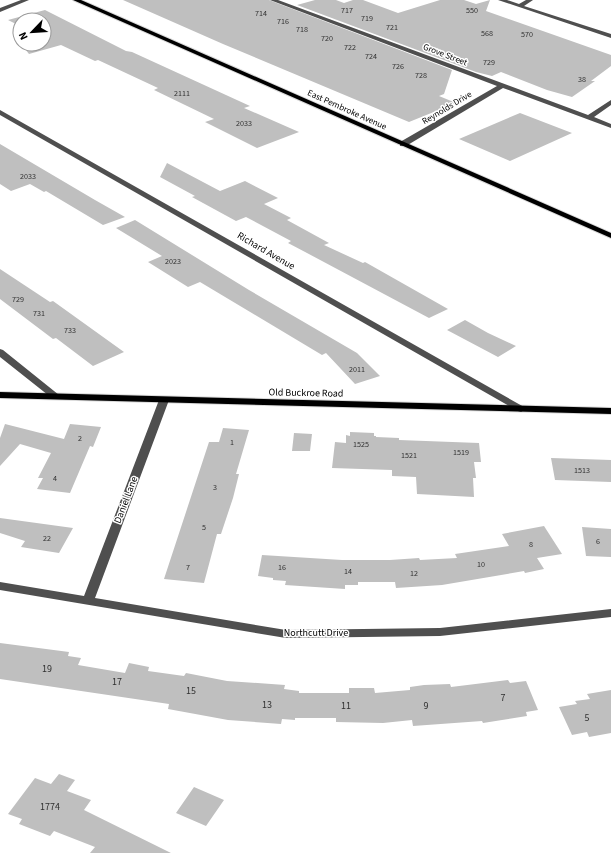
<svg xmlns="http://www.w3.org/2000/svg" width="611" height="853" font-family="'Source Sans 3',sans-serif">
	<rect width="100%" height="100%" fill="#fff"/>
	<path fill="#bfbfbf" d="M123,0h146l183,70 -8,24 -5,2 17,7 -47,19 -186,-78z
		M315,0h21l8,3 9,-3h10l35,13 42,-13h24l12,4 14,-4 -4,11 125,44v11l-20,15h4l-23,16 -25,-7 -46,-18 -9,4 -16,-4 -179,-67z
		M45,10l81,41 6,1 118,54 -6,2 55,24 -42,16 -52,-26 9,-3 -60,-29 4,-2 -60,-28 -3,1 -34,-16 -32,9 -8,-10h23v-24h-24v6l-12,-6z
		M520,113l52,20 -62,28 -51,-22z
		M0,144l95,56 30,17 -22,8 -57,-34 -2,1 -14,-8 -19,7 -11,-7z
		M167,163l53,28 25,-10 33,17 -14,6 27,14 -4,2 42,23 -5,2 39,18 2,-1 83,47 -19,9 -122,-65 -19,-10 3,-2 -45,-24 -10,4 -44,-24 3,-1 -35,-19z
		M135,220l114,70 108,63 23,23 -25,8 -29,-31 -4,2 -122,-73 -12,5 -40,-25 14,-6 -46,-28z
		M0,269l50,33 3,-1 71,51 -31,14 -37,-28 -3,1 -53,-40z
		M465,320l23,13 28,13 -18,11 -51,-27z
		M5,424l59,15 6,-15 31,3 -8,20 -3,-1 -20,47 -33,-4 6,-11h-5l13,-25 -31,-9 -20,22v-28z
		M223,428l26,2 -13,44h3l-6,24 -12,36h-4l-13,49 -40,-4 45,-137h10z
		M350,432l24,1v3h2v1l23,1v2l80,3 2,19h-7l2,16h-3l1,19 -57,-3 -1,-17 -24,-1v-6l-60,-2 3,-26 11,1v-8l4,1z
		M294,433l18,1 -2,17h-18z
		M551,458l60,2v22l-56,-2z
		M0,518l73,10 -14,25 -38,-6 4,-6 -25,-8z
		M544,526l18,28 -25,4 7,11 -19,4 -1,-2 -82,14 -46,3 -1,-6h-37v3h-13v4l-60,-4 1,-4 -13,-1v-2l-15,-2 4,-21 80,5h48l29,-2 1,2 37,-2 -2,-4 54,-8 -7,-12z
		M582,527l29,2v28l-25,-1z
		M0,643l69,9 -1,4 13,2 -3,7 47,8 4,-10 20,4 -1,4 36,5 2,-3 41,8 58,4 -1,4 15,2v2h50v-5h25l1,5 35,-3v-3l14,-2 26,-1 1,3 57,-7 2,3 16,-2 12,29 -12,2 1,4 -44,7 -1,-2 -69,5 -1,-6 -29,3 -47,-1v-4h-41v2l-13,-1 -1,5 -53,-4 -60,-11 1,-5 -169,-25z
		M611,690v43l-22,4 -2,-5 -15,3 -13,-28 18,-3 -2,-3 15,-2 -3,-5z
		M59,774l16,6 -8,11 24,9 -7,10 87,43h-81l5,-6 -41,-16 -4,5 -31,-12 3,-5 -14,-5 27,-36 16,6z
		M194,787l30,13 -18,26 -30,-13z"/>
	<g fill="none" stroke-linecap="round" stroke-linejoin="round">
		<defs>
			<path id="major" d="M73,0h8l530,233v5z
				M0,392l611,16v6l-611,-16z"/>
		</defs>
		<use href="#major" stroke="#dbdbdb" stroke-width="2"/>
		<path fill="#4f4f4f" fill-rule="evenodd" d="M21,0h8l-29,12v-4z
			M270,0h8l310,115 23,-15v5l-17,12 17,7v4l-108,-40 -97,58h-6v-4l97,-56z
			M498,0h9l12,4 7,-4h7l-9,6 87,28v4z
			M0,110l524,297 2,2 -5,3 -3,-1 -518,-296z
			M0,349l3,1 56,45 2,2 -2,2h-6l-53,-42z
			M164,397l5,3 -74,198 191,32 154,-2 171,-19v8l-171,19 -154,2 -286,-48v-8l84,14 75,-196z"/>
		<use href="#major" fill="#000" fill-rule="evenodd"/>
	</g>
	<g text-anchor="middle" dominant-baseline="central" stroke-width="3" stroke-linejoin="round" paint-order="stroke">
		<g font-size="8" fill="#303030">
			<text x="347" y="10">717</text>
			<text x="472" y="10">550</text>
			<text x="261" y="13">714</text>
			<text x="367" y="18">719</text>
			<text x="283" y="21">716</text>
			<text x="392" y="27">721</text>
			<text x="302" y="29">718</text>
			<text x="487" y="33">568</text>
			<text x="527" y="34">570</text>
			<text x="327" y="38">720</text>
			<text x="350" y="47">722</text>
			<text x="371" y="56">724</text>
			<text x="489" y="62">729</text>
			<text x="398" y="66">726</text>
			<text x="421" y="75">728</text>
			<text x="582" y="79">38</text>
			<text x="182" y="93">2111</text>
			<text x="244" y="123">2033</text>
			<text x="28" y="176">2033</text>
			<text x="173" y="261">2023</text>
			<text x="18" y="299">729</text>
			<text x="39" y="313">731</text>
			<text x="70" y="330">733</text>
			<text x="357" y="369">2011</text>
			<text x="80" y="438">2</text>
			<text x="232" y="442">1</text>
			<text x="361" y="444">1525</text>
			<text x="461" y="452">1519</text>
			<text x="409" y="455">1521</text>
			<text x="582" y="470">1513</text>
			<text x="55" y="478">4</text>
			<text x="215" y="487">3</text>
			<text x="204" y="527">5</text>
			<text x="47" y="538">22</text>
			<text x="598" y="541">6</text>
			<text x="531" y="544">8</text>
			<text x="481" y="564">10</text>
			<text x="188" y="567">7</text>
			<text x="282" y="567">16</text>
			<text x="348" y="571">14</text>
			<text x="414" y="573">12</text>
		</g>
		<g font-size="9" fill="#000" stroke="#fff">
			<text transform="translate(445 55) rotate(21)">Grove Street</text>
			<text transform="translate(447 108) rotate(-31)">Reynolds Drive</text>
			<text transform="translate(347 110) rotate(24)">East Pembroke Avenue</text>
		</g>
		<g font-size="10" fill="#000" stroke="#fff">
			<text transform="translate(266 251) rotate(30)">Richard Avenue</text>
			<text transform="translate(306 393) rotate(1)">Old Buckroe Road</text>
			<text transform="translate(126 500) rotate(-69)">Daniel Lane</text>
			<text x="316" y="633">Northcutt Drive</text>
		</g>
		<g font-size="10" fill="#303030">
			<text x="47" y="669">19</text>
			<text x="117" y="682">17</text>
			<text x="191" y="691">15</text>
			<text x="503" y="698">7</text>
			<text x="267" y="705">13</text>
			<text x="346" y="706">11</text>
			<text x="426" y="706">9</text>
			<text x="587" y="718">5</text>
			<text x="50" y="807">1774</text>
		</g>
	</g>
	<g transform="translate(32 32) rotate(245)"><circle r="19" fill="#ffffff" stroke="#999999"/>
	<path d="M0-3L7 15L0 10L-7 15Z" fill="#000000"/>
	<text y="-6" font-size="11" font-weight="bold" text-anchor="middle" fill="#000000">N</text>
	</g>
</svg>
